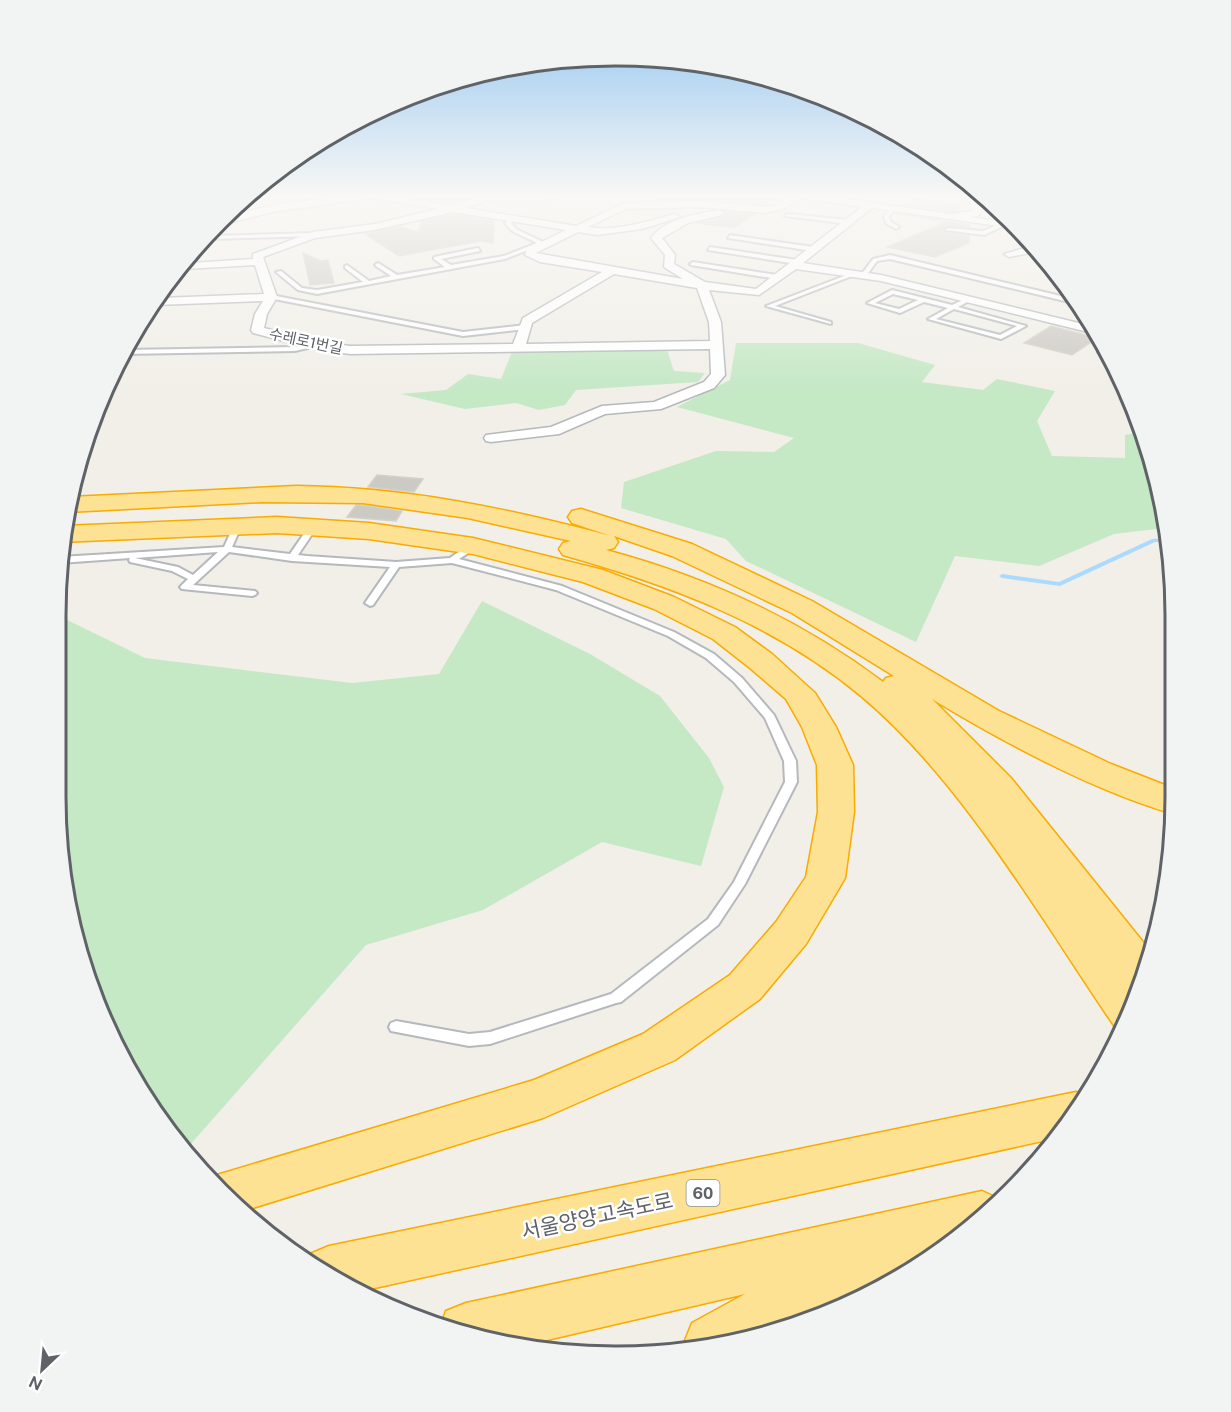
<svg xmlns="http://www.w3.org/2000/svg" width="1231" height="1412" font-family="'Public Sans','Noto Sans KR',sans-serif">
	<rect width="100%" height="100%" fill="#f1efe8"/>
	<path fill="#e1ded6" d="M246,195h107l-70,11 -58,14z"/>
	<path fill="#c5e8c5" d="M736,343h122l77,22 -13,17 61,8 14,-11 58,12 -18,30 15,35 73,2v-23l19,-3 20,96 -50,6 -75,32 -84,-10 -39,86 -170,-81 -20,-22 -105,-31 3,-26 92,-31 58,1 20,-14 -117,-31 53,-27z
		M667,350l7,21 31,2 -7,9 -122,8 -11,15 -26,5 -23,-7 -51,6 -64,-15 45,-4 22,-16 33,5 11,-27z
		M482,601l108,53 70,42 49,62 15,29 -23,79 -99,-24 -119,68 -117,35 -177,201 -7,2 -69,-104 -39,-103 -18,-145 3,-180 86,42 207,25 87,-9z"/>
	<g fill="none" stroke-linecap="round" stroke-linejoin="round">
		<path fill="#aadaff" fill-rule="evenodd" d="M1166,538l1,4h-12l-95,44 -58,-8 -3,-2 3,-2 57,8 93,-43z"/>
	</g>
	<path fill="#cccac5" stroke="#d6d1c6" stroke-width="1.5" d="M397,195h80l-24,9z
		M657,195h127l-20,10 -63,-6 -44,1z
		M911,198l51,7 -5,6 -6,1 -47,-7z
		M725,212l29,2 -20,14 -37,-5 26,-6z
		M894,213l75,12v3l-21,-2 -5,4 2,2 24,3v8l-34,14 -48,-10 59,-25z
		M453,214l41,7 -1,22 -12,-2 -82,15 -34,-22 35,-7 18,5 4,-11z
		M303,253l18,8 7,-1 6,23 -24,2z
		M1051,326l46,12 -25,17 -48,-12z
		M377,475l46,4 -9,13 -46,-5z
		M356,505h7l39,6 -6,10 -49,-4z"/>
	<g fill="none" stroke-linecap="round" stroke-linejoin="round">
		<defs>
			<path id="lane" d="M892,207l4,1 -7,8 1,5 9,6 -3,2 -10,-6 -2,-7z
				M787,214l62,6 3,2 -3,2 -64,-8z
				M512,216l4,1 -5,6 5,6 27,13v2l-38,15 -188,35 -19,-4 -22,-18 5,-1 21,17 15,2 46,-8 -18,-14v-2l2,-1 22,16 22,-5 -15,-10 -1,-1 3,-2 19,12 48,-8 -11,-8v-2l44,-9 2,3 -39,8 10,6 53,-9 33,-13 -25,-12 -7,-8z
				M1002,223l5,1 -23,11 -39,-5 3,-2 35,3z
				M313,233l2,3 -106,3 3,-3z
				M730,235l83,12 3,2 -3,2 -85,-13z
				M710,247l87,13 3,2 -3,2 -89,-14z
				M890,255l179,43 3,2 -3,2 -179,-43 -13,2 -11,15h-4l-1,-1 12,-16z
				M693,262l84,13 3,2 -3,2 -86,-14 -1,-1z
				M852,273l5,1 -82,32 56,16v2l-65,-18z
				M892,290l60,15 13,-6h4v2l-11,6 68,19 -25,13 -73,-20 20,-11 -24,-6 -24,11 -33,-10zM893,294l25,6 -19,9 -24,-6zM954,309l63,17 -17,9 -64,-16z
				M271,295l192,37 62,-7 3,2 -3,2 -62,7 -194,-38 -1,-1z
				M314,343l3,2 -1,1 -21,5 -173,3 2,-4 171,-3z
				M1105,345l2,5 -2,1 3,1 2,4 -12,-4z
				M237,524l4,3 -9,20 58,7 20,-29h6l1,2 -19,28 9,1 89,6 54,-4 20,-14h6v4l-17,11 103,27 112,46 40,22 28,24 32,37 22,46 1,21 -52,102 -27,41 -97,77 -5,1 -126,41 -21,2 -78,-15 -2,-4 2,-4 5,-2 73,13 21,-2 121,-38 97,-75 26,-37 51,-100 -1,-21 -19,-43 -31,-36 -28,-24 -38,-22 -112,-46 -104,-27 -53,4 -26,38 -3,1 -5,-3 25,-36 -98,-6 -63,-9 -36,33 62,6 2,2 -2,2 -3,1 -70,-7 -2,-2 8,-8 -16,-8 -42,-9 -1,-2 1,-2 -70,5v-6l164,-10 9,-20zM218,552l-25,23 -15,-8 -43,-9z"/>
			<path id="street" d="M355,195h29l69,11 31,-11h84l-29,6 -51,-1 -22,8 110,18 48,-23 77,-2 63,6 11,-2 18,-10h26l132,19 21,-3 -3,-11 5,-3 3,1 6,11 -5,7 -8,1 42,6 7,6 -147,-21 -69,55 78,12 214,52 5,8 -219,-54 -85,-12 -37,26 -50,-5 12,32 4,53 -11,13 -53,21 -56,5 -46,20 -68,8 -5,-1 -2,-3 2,-3 65,-8 51,-21 52,-4 50,-20 7,-8 -1,-25 -360,5 -36,-5 -61,-16 -2,-3 4,-16 8,-13 -107,4 5,-7 103,-4 -9,-29 -70,4 5,-6 63,-4v-5l60,-22 62,-8 63,-15 -66,-11 -99,14 -52,13c16,-20 106,-26 134,-30zM801,198l61,9 -106,82 -51,-7 -31,-18 1,-9 -13,-17 26,-15 34,-8 2,-2 -5,-3c-23,4 -53,8 -68,28l14,17 -1,12 19,12 -147,-26 42,-21 19,3 45,-6 38,-12 -5,-3c-27,7 -59,18 -87,13l38,-18 75,-2 63,6 17,-3zM453,212l113,18 -39,19 -2,6 15,7 62,10 -79,46 -10,26 -163,2 -36,-5 -50,-13 3,-14 10,-17 -14,-40 52,-19 60,-8zM614,274l83,14 12,34 1,19 -184,3 6,-21z
				M1035,245l5,6 -31,6 -5,-3z"/>
			<path id="highway" d="M296,486c108,1 211,22 315,50l-39,-13 -4,-6 4,-6 9,-2 111,35 120,57 187,110 112,53 64,25 -1,25c-78,-22 -173,-73 -242,-115l79,79 140,174 -12,37 -3,-1 3,4 -16,38 -8,-3c-73,-107 -154,-248 -254,-331 -86,-72 -191,-111 -298,-141l-4,-6 4,-6 8,-2 -103,-23 -105,-15 -100,-1 -196,10 4,-15zM614,536l58,20 120,57 102,63 -8,2 -3,4c-84,-63 -176,-105 -277,-132l8,-2 4,-6z
				M277,517l92,6 104,15 130,32 71,27 61,30 37,27 43,39 21,34 17,38 1,47 -9,66 -39,66 -46,55 -85,61 -132,58 -300,93 -36,-33 327,-98 109,-46 87,-59 46,-53 30,-45 12,-65 -1,-47 -15,-38 -16,-28 -36,-31 -37,-29 -59,-30 -71,-27 -110,-28 -104,-15 -92,-6 -217,9 4,-16z
				M1076,1092l11,4 -31,42 -695,153 -53,-31 2,-6 19,-8z
				M982,1191l19,9 -105,81 -51,23 -28,8 -26,16 -105,21 -2,-6 8,-20 53,-29 -224,52 -80,-21 5,-14 20,-8z"/>
		</defs>
		<use href="#lane" stroke="#b5b8bc" stroke-width="4"/>
		<use href="#street" stroke="#b5b8bc" stroke-width="3"/>
		<use href="#highway" stroke="#f9ab00" stroke-width="3"/>
		<use href="#lane" fill="#fff" fill-rule="evenodd"/>
		<use href="#street" fill="#fff" fill-rule="evenodd"/>
		<use href="#highway" fill="#fde293" fill-rule="evenodd"/>
	</g>
	<linearGradient id="sky" x2="0" y2="1"><stop stop-color="#8fc3f1"/><stop offset="0.5" stop-color="#f9f8f5"/><stop offset="1" stop-color="#f9f8f5" stop-opacity="0"/></linearGradient>
	<rect width="1231" height="393" fill="url(#sky)"/>
	<g text-anchor="middle" dominant-baseline="central" stroke-width="5" stroke-linejoin="round" paint-order="stroke">
		<g font-size="15" fill="#5f6368" stroke="#fff">
			<text transform="translate(306 341) rotate(12)">수레로1번길</text>
		</g>
		<rect fill="#fff" stroke="#8f9295" stroke-width="1.5" x="686.5" y="1180" width="33" height="26" rx="4.5"/>
		<g font-size="16" font-weight="bold" fill="#5f6368">
			<text x="703" y="1193">60</text>
		</g>
		<g font-size="21" fill="#5f6368" stroke="#fff">
			<text transform="translate(597 1216) rotate(-12)">서울양양고속도로</text>
		</g>
	</g>
	<path d="M0 0H1231V1412H0ZM615 66H616A549 549 0 0 1 1165 615V797A549 549 0 0 1 616 1346H615A549 549 0 0 1 66 797V615A549 549 0 0 1 615 66Z" fill="#f2f3f3" fill-rule="evenodd"/>
	<path fill="none" stroke="#5f6368" stroke-width="3" d="M615 66H616A549 549 0 0 1 1165 615V797A549 549 0 0 1 616 1346H615A549 549 0 0 1 66 797V615A549 549 0 0 1 615 66Z"/>
	<g transform="translate(42 1370) rotate(206)" stroke="#ffffff" stroke-width="4.5" paint-order="stroke">
	<path d="M0-4.5L10 22L0 15L-10 22Z" fill="#5f6368"/>
	<text y="-9" font-size="16" font-weight="bold" text-anchor="middle" fill="#5f6368">N</text>
	</g>
</svg>
